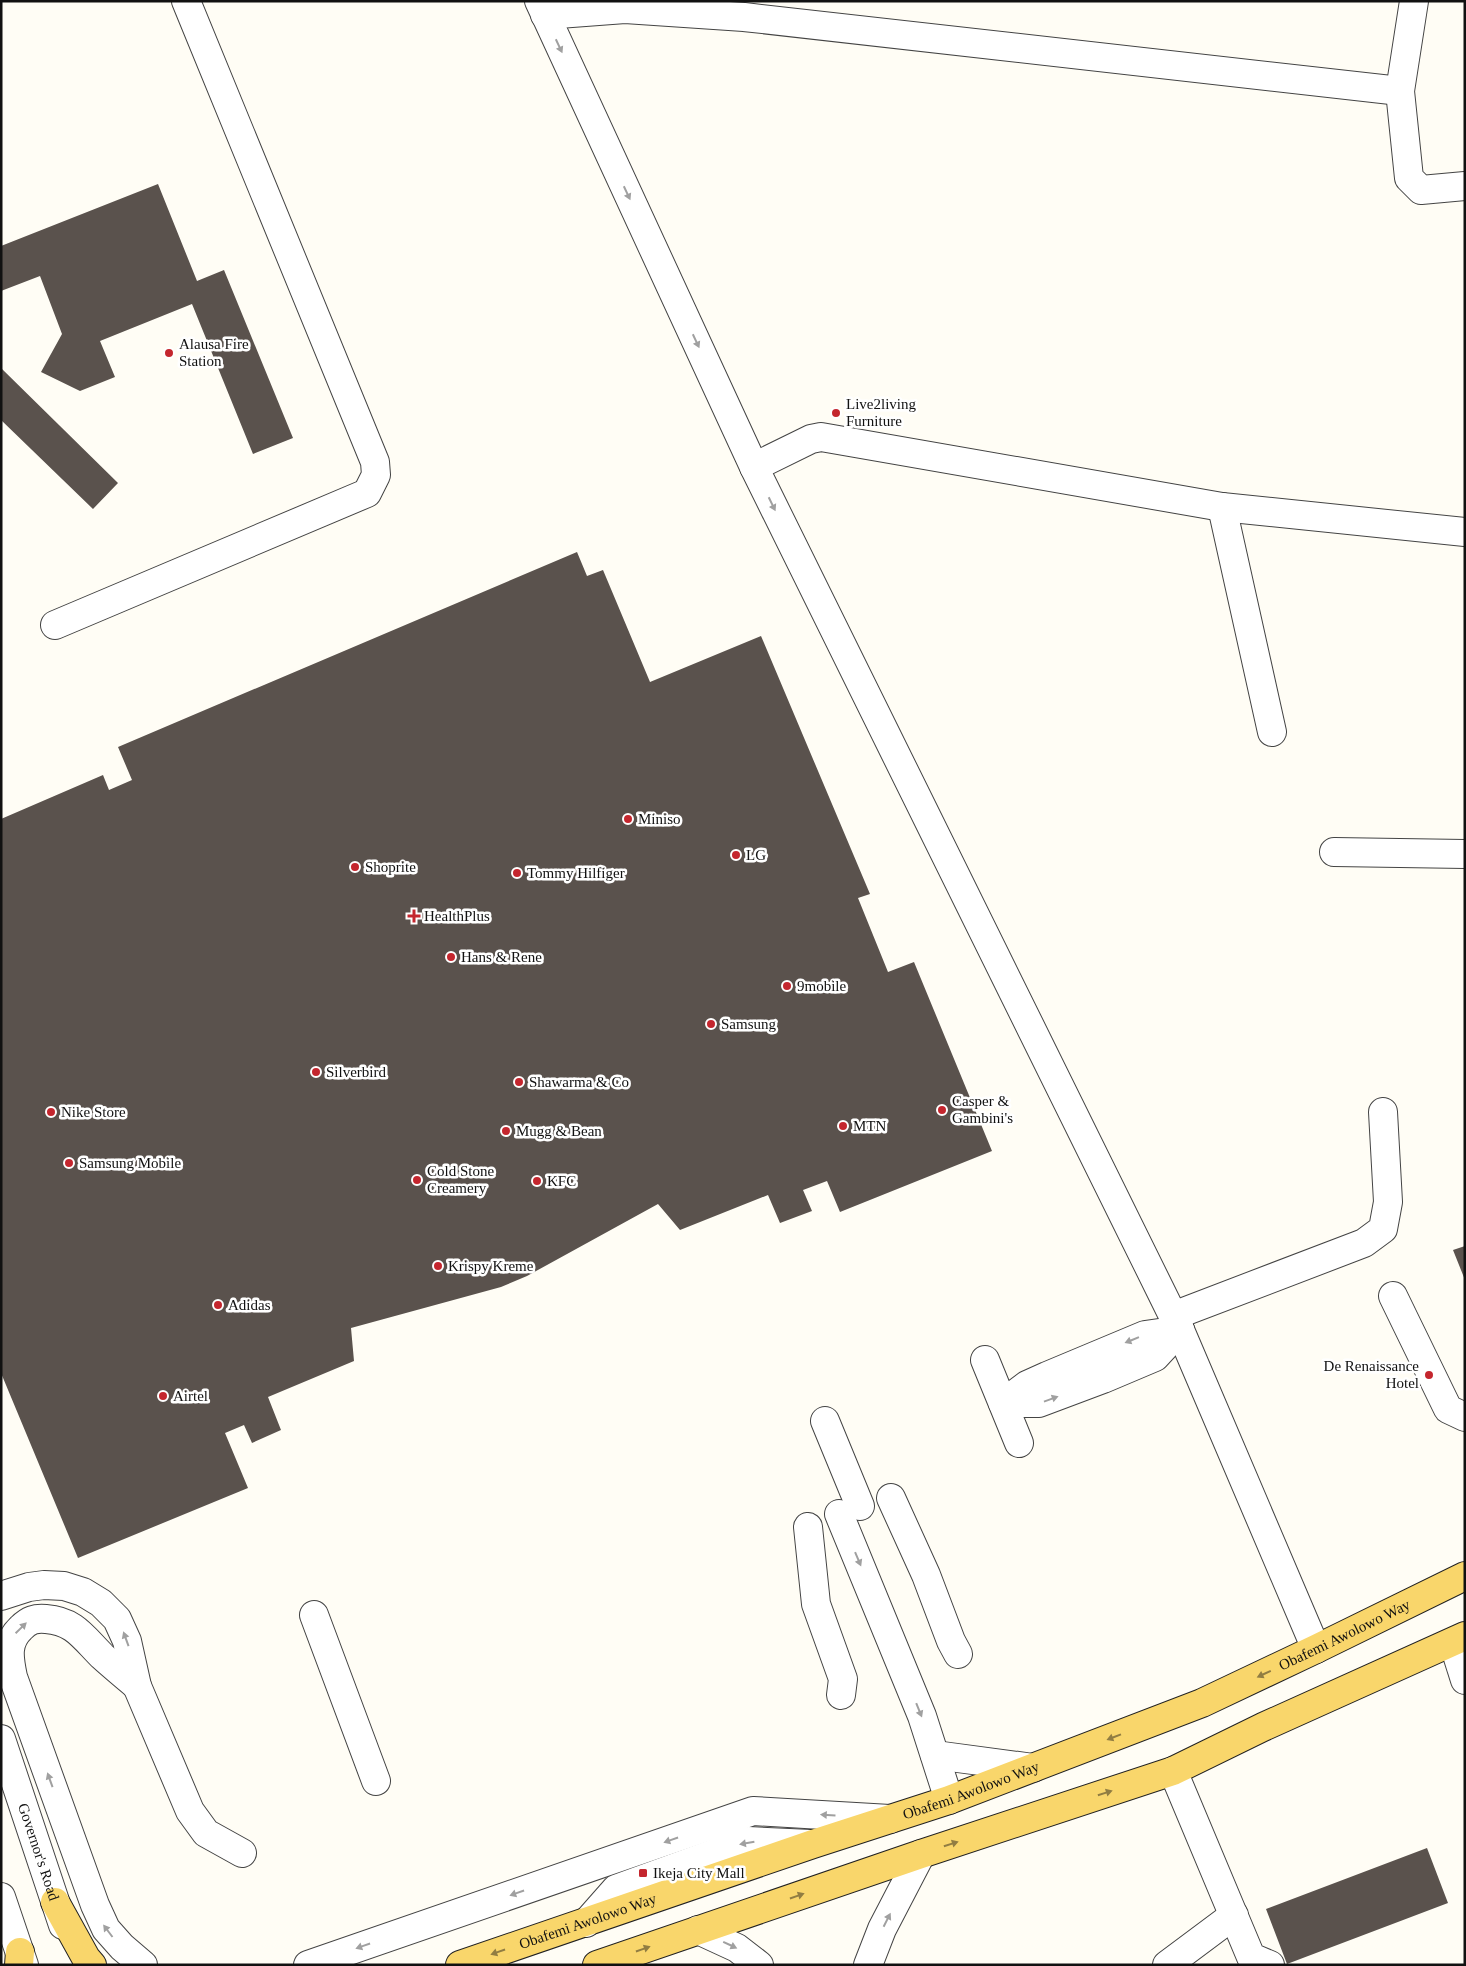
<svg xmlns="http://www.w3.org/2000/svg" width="1466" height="1966" font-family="'Times New Roman',serif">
	<rect width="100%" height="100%" fill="#fffdf5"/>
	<path fill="#5a524d" d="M158,184l39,97 27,-11 69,168 -40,16 -61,-150 -92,37 15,36 -35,14 -39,-19 21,-38 -22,-58 -39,15v-45z
		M1,368l117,115 -25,26 -92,-89z
		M577,552l10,24 16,-6 47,112 111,-46 109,258 -12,4 30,74 26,-10 78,189 -152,61 -13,-31 -24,9 9,21 -32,12 -12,-28 -88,35 -22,-26 -131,72 -26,11 -150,41 3,33 -86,36 13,33 -29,13 -8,-18 -19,8 23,55 -170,70 -77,-185v-554l102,-44 6,15 23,-10 -14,-33z
		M1465,1246v34l-12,-30z
		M1427,1848l21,55 -161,61 -21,-55z"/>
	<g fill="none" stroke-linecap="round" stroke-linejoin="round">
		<defs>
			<g id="minor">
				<path d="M539,1l215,466 426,863 136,319"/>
				<path d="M1414,1l-14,90 9,87 12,12 44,-4"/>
				<path d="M545,15l80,-6 119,8 656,74"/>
				<path d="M754,467l57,-28 10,-2 401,70 243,25"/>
				<path d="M1222,507l50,225"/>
				<path d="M55,625l312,-132 9,-18 -1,-13 -189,-461"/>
				<path d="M1334,852l131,2"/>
				<path d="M1393,1296l55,113 17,8"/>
				<path d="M1173,1316l191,-73 19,-14 5,-27 -5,-90"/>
				<path d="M985,1360l34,83"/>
				<path d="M1003,1403h36l64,-24 52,-22 25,-27"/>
				<path d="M1003,1403l24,-18 20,-9 98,-41 35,-5"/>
				<path d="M825,1421l35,85"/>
				<path d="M891,1498l35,77 25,66 7,13"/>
				<path d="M839,1514l83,202 27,84"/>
				<path d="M808,1527l8,77 27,75 -2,16"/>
				<path d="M1,1596l28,-9 15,-2 20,1 19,6 18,11 16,16 10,22 10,45 53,125 16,22 36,20"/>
				<path d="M314,1615l62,166"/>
				<path d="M1453,1642l12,38"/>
				<path d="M137,1686c-12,-10 -24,-20 -35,-30 -19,-19 -28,-35 -56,-37 -11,-1 -17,1 -25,9 -15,14 -12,30 -8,49l82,228 11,24 16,18 21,18"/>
				<path id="s1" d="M1,1739l62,186"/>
				<path d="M935,1755l98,13"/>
				<path d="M1173,1771l78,186 19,8"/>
				<path d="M1,1897l23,68"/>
				<path d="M586,1923l30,-34 132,-48 63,3"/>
				<path d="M698,1930l39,18 22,17"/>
				<path d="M308,1965l445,-154 137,8"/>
				<path d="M868,1965l14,-36 39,-75"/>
				<path d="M1167,1965l67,-50"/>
			</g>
			<g id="major">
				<path d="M55,1902l31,56 6,7"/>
				<path d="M19,1965l1,-13"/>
				<path id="s2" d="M460,1965l353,-121 136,-44 253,-97 114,-54 149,-73"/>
				<path d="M597,1965l324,-111 252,-83 90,-44 202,-91"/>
			</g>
		</defs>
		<use href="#minor" stroke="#444" stroke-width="30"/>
		<use href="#major" stroke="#222" stroke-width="30"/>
		<use href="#minor" stroke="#fff" stroke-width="28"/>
		<use href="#major" stroke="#f9d66b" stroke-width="28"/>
	</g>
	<defs><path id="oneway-solid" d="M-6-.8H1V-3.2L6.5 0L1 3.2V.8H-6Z" transform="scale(1.25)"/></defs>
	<g fill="#a0a0a0">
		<use href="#oneway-solid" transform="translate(559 46) rotate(65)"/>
		<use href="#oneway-solid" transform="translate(627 193) rotate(65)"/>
		<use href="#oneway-solid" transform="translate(696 341) rotate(65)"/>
		<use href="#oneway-solid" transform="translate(772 504) rotate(64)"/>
		<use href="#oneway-solid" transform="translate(1132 1340) rotate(158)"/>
		<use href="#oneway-solid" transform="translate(1051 1399) rotate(-20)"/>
		<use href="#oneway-solid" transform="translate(858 1559) rotate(67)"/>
		<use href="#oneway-solid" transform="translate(21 1628) rotate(-44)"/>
		<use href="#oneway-solid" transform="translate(126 1639) rotate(-110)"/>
		<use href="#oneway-solid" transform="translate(919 1710) rotate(68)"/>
		<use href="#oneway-solid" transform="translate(50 1780) rotate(-110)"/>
		<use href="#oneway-solid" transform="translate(828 1815) rotate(-177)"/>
		<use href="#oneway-solid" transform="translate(671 1840) rotate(161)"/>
		<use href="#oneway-solid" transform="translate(747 1843) rotate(170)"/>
		<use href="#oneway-solid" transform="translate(517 1893) rotate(161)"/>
		<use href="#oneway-solid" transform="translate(887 1920) rotate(-63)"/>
		<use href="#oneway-solid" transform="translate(108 1931) rotate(-127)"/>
		<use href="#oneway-solid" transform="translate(730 1945) rotate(25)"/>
		<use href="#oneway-solid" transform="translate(363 1946) rotate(161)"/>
	</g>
	<g fill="#917d42">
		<use href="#oneway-solid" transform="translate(1264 1674) rotate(155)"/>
		<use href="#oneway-solid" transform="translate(1114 1737) rotate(159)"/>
		<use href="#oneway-solid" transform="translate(1105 1793) rotate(-18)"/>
		<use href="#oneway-solid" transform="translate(951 1844) rotate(-18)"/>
		<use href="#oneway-solid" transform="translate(797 1896) rotate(-19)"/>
		<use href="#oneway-solid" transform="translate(643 1949) rotate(-19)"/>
		<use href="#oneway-solid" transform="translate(498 1952) rotate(161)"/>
	</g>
	<g fill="#c4262e" stroke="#fff" stroke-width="2">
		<circle cx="169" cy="353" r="5"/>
		<circle cx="836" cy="413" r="5"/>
		<circle cx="628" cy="819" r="5"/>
		<circle cx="736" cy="855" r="5"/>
		<circle cx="355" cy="867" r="5"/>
		<circle cx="517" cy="873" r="5"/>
		<path d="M411.5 908.5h5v5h5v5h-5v5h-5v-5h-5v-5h5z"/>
		<circle cx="451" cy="957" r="5"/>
		<circle cx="787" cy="986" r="5"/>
		<circle cx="711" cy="1024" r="5"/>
		<circle cx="316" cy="1072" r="5"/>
		<circle cx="519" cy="1082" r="5"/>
		<circle cx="942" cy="1110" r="5"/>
		<circle cx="51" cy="1112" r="5"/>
		<circle cx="843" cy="1126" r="5"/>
		<circle cx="506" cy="1131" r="5"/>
		<circle cx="69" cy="1163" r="5"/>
		<circle cx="417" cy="1180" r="5"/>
		<circle cx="537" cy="1181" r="5"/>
		<circle cx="438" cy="1266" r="5"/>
		<circle cx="218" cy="1305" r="5"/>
		<circle cx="1429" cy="1375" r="5"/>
		<circle cx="163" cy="1396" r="5"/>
		<rect x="638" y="1868" width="10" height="10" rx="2.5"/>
	</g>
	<g text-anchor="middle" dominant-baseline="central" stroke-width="5" stroke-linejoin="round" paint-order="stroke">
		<g font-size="15" fill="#111" stroke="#fff" text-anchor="start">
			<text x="179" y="344">Alausa Fire<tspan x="179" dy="17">Station</tspan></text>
			<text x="846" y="404">Live2living<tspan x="846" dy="17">Furniture</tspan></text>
			<text x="638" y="819">Miniso</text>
			<text x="746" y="855">LG</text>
			<text x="365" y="867">Shoprite</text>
			<text x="527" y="873">Tommy Hilfiger</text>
			<text x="424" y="916">HealthPlus</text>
			<text x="461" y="957">Hans &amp; Rene</text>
			<text x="797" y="986">9mobile</text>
			<text x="721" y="1024">Samsung</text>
			<text x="326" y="1072">Silverbird</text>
			<text x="529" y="1082">Shawarma &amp; Co</text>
			<text x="952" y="1101">Casper &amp;<tspan x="952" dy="17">Gambini's</tspan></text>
			<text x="61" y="1112">Nike Store</text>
			<text x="853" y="1126">MTN</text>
			<text x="516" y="1131">Mugg &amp; Bean</text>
			<text x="79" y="1163">Samsung Mobile</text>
			<text x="427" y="1171">Cold Stone<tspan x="427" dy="17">Creamery</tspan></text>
			<text x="547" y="1181">KFC</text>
			<text x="448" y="1266">Krispy Kreme</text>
			<text x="228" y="1305">Adidas</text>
			<text x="1419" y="1366" text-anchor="end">De Renaissance<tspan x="1419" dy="17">Hotel</tspan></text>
			<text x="173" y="1396">Airtel</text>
			<text x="653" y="1873">Ikeja City Mall</text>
		</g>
		<g font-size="15" fill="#111" stroke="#fff">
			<text stroke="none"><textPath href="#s2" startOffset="945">Obafemi Awolowo Way</textPath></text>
			<text stroke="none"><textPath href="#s2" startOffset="540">Obafemi Awolowo Way</textPath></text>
			<text stroke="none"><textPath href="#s1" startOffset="119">Governor's Road</textPath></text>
			<text stroke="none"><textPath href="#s2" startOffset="135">Obafemi Awolowo Way</textPath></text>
		</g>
	</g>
	<rect width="1466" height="1966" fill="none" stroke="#111111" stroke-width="5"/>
</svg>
